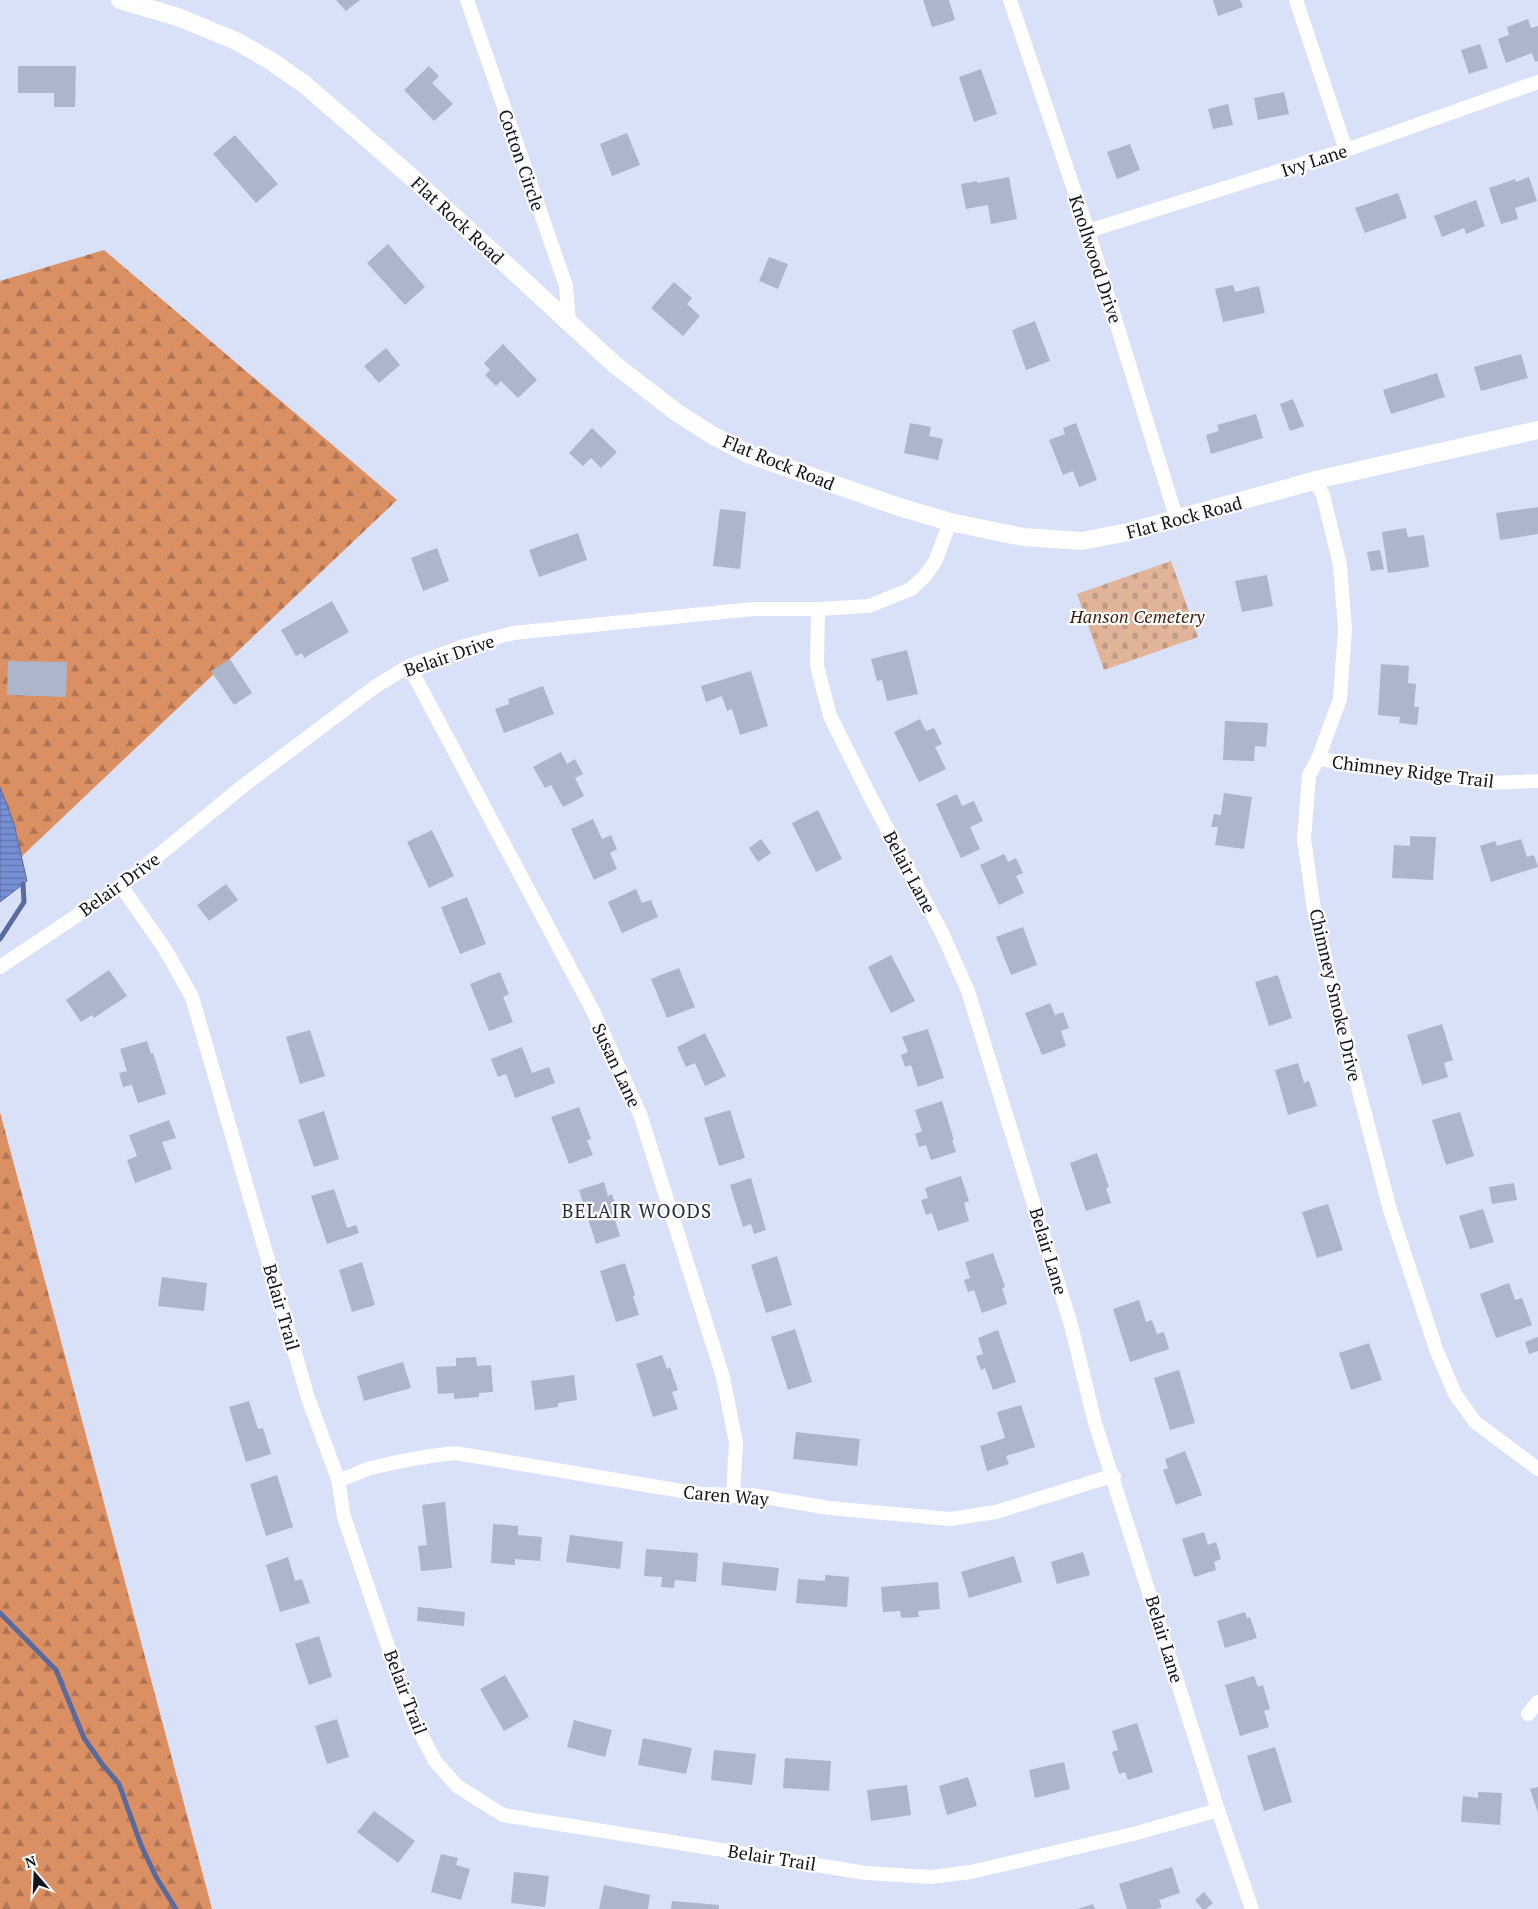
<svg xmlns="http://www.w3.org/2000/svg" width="1538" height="1909" font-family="'PT Serif',serif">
	<defs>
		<pattern id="forest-firs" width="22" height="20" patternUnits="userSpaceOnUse" patternTransform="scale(1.25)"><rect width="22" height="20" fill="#db9064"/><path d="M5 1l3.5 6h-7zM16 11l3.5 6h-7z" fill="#b07452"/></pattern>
		<pattern id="cemetery-stones" width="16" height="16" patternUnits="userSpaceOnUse" patternTransform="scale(1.25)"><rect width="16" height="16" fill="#e1b399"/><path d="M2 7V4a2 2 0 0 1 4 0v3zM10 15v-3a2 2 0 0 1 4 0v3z" fill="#c09983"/></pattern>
		<pattern id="water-rules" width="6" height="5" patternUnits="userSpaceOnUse" patternTransform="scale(1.25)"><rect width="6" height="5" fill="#768fd5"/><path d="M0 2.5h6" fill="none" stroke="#5f74ac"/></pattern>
	</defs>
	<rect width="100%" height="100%" fill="#d8e1f7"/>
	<path fill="url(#forest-firs)" d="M104,250l293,250 -397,377v-596z
		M0,1112l212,797h-212z"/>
	<path fill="url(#cemetery-stones)" d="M1171,561l27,76 -94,33 -27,-76z"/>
	<path fill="url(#water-rules)" stroke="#586a9e" d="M0,787l14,37 13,57 -27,21z"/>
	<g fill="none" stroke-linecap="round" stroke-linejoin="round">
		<path stroke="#586a9e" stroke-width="5" d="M0,939l24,-37 -1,-18
			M0,1613l56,57 28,68 18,26 17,20 22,61 15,32 20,32"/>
	</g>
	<path fill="#adb5cb" d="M336,0h24l-14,11z
		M923,0h26l6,20 -23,7z
		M1213,0h27l3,7 -25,9z
		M1528,19l3,9 7,-2v35l-3,1 -3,-9 -26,10 -8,-24 11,-4 -2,-8z
		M1480,44l8,24 -19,6 -8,-24z
		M18,66h58l-1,41h-21v-14h-36z
		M429,66l10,10 -7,7 21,21 -19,17 -30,-31z
		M981,69l16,45 -23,8 -15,-45z
		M1284,92l5,22 -31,6 -4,-22z
		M1228,104l5,21 -20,4 -5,-20z
		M627,133l13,32 -28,11 -12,-32z
		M235,135l43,49 -22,19 -43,-49z
		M1130,144l10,26 -23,9 -10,-27z
		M1009,177l8,42 -26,5 -3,-19 -22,4 -5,-25 16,-3v2z
		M1529,177l8,24 -22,7 3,11 -17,5 -12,-36 26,-9 1,3z
		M1398,193l9,25 -42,15 -10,-25z
		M1476,200l9,26 -19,8 -2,-6 -22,9 -8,-21z
		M388,244l37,43 -20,18 -38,-42z
		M769,257l19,7 -10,25 -19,-8z
		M674,282l18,16 -5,6 13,12 -17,20 -32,-28z
		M1233,285l2,7 24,-6 6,27 -42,9 -8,-33z
		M1035,321l15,40 -24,9 -14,-40z
		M503,344l34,36 -19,18 -17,-17 -5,5 -11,-11 5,-5 -6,-7z
		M386,348l14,17 -21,18 -15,-17z
		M1521,354l7,24 -47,13 -7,-24z
		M1437,373l8,24 -54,17 -8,-24z
		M1293,399l11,27 -14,5 -10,-27z
		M1256,414l7,24 -52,16 -5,-19 13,-4 -2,-6z
		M910,423l21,4 -2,9 14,3 -5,21 -34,-7z
		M1076,423l21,57 -18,7 -6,-16 -10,4 -14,-35 16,-6 -2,-6z
		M592,428l25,24 -16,16 -10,-10 -8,8 -14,-13z
		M1538,507v27l-38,6 -4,-27z
		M720,509l26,3 -6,57 -27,-3z
		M1406,528l2,9 16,-2 5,32 -41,6 -6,-41z
		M578,533l9,27 -48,17 -10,-27z
		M437,548l12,33 -26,10 -12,-33z
		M1380,550l4,19 -13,2 -4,-19z
		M1267,575l6,31 -31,6 -7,-31z
		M332,601l17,31 -45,26 -2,-5 -6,3 -15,-26z
		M907,650l11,44 -31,7 -5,-21 -5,1 -6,-22z
		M230,659l22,34 -18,12 -23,-34z
		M8,661l59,1 -1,35 -59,-2z
		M1381,664l28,2 -1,17 8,1 -2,23h5l-2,18 -18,-2 1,-6 -22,-2z
		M751,671l17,55 -28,9 -8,-26 -5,2 -5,-15 -16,6 -5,-16z
		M543,686l11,28 -50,19 -9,-24 14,-5 -1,-5z
		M920,719l6,12 8,-3 8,16 -7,3 11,22 -27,13 -25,-50z
		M1225,721l43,2 -2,24 -11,-1 -1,15 -31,-1z
		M561,752l6,12 8,-5 8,15 -8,4 9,18 -21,11 -12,-22 -6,3 -12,-21z
		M1224,793l28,4 -8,52 -29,-4 3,-18h-7l3,-13 7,1z
		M957,794l5,12 12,-5 9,20 -13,6 10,22 -19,9 -25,-54z
		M818,810l24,49 -26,13 -24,-49z
		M593,819l9,20 9,-4 6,14 -7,4 7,16 -23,11 -23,-51z
		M432,830l22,46 -25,12 -22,-46z
		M1410,836l26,1 -3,43 -41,-2 2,-33 16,1z
		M761,839l10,14 -13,9 -9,-14z
		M1521,839l6,18 7,-2 4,12 -47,15 -11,-36 15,-5 2,5z
		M1004,854l4,8 8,-4 7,15 -7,3 8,17 -25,12 -19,-40z
		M226,884l12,16 -29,21 -12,-16z
		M636,889l6,14 9,-3 7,17 -36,16 -14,-31z
		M467,897l19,47 -26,10 -19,-47z
		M1023,927l14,38 -26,10 -15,-38z
		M891,955l24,46 -24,12 -23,-46z
		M679,968l16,39 -28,11 -16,-39z
		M109,970l18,26 -33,22 -2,-3 -11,7 -15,-22z
		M500,972l9,22 -6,3 10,25 -24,9 -19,-47z
		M1278,975l14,43 -23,8 -14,-44z
		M1050,1003l5,12 8,-3 6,16 -8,3 5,15 -24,9 -17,-42z
		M1442,1024l11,36 -9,3 4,14 -26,8 -15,-50z
		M928,1029l16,49 -26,9 -7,-22 -6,2 -4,-12 7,-3 -6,-15z
		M310,1030l15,46 -25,8 -14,-47z
		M705,1033l21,43 -21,10 -10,-23 -9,4 -9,-20z
		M147,1041l4,13 2,-1 13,41 -28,9 -6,-18 -9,2 -4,-14 8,-2 -7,-22z
		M522,1047l10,26 17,-6 6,16 -40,15 -9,-24 -8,3 -7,-18z
		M1298,1063l6,20 5,-2 8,25 -29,9 -13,-45z
		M942,1101l12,39h-2l4,12 -25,8 -5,-15 -7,2 -4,-13 7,-3 -7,-21z
		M579,1107l12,32 -4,1 6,15 -24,9 -18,-47z
		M730,1110l15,48 -26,8 -15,-48z
		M324,1111l15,48 -25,8 -16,-47z
		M1460,1112l14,44 -28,9 -14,-45z
		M169,1120l7,18 -14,4 10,27 -37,14 -8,-23 10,-4 -8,-21z
		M1097,1153l12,34 -3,1 5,15 -25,8 -16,-48z
		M961,1176l8,25 -5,2 5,18 -31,10 -6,-18 -6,2 -5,-15 7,-2 -3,-10z
		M751,1178l15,52 -12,4 -3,-10 -8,3 -13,-42z
		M604,1182l4,14 4,-2 7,22 -5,1 6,19 -24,8 -17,-54z
		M1514,1183l3,17 -25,4 -3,-17z
		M334,1189l13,39 9,-3 3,8 -32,11 -16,-48z
		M1328,1204l15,46 -26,8 -15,-46z
		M1483,1209l11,33 -24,7 -11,-33z
		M993,1253l12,34 -3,1 5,16 -25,9 -8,-23 -6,2 -4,-12 6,-2 -5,-16z
		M777,1256l15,49 -26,8 -15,-48z
		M362,1262l13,43 -23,7 -13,-42z
		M625,1263l10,32 -2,1 6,19 -23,7 -16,-51z
		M162,1277l45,6 -3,28 -46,-5z
		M1509,1283l6,17 7,-2 10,27 -36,13 -16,-44z
		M1139,1300l7,22 6,-2 5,14 7,-2 5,17 -39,13 -17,-53z
		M795,1329l17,53 -24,8 -17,-53z
		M998,1330l18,52 -23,8 -8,-22 -4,2 -5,-14 7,-2 -5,-16z
		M1538,1337v14l-9,3 -4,-12z
		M1369,1343l13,37 -31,10 -12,-37z
		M662,1355l5,14 3,-2 8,23 -6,2 6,17 -25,8 -17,-53z
		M476,1357l1,9 14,-1 2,27 -14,1v4l-25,2v-6l-16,1 -2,-27 20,-1v-8z
		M403,1362l8,26 -47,13 -7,-25z
		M1179,1370l16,53 -25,7 -16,-52z
		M574,1375l3,25 -19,3v4l-23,3 -4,-29z
		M249,1401l9,28 5,-1 8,26 -25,8 -17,-55z
		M1021,1405l14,42 -29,9 3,8 -22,7 -7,-25 25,-8 -8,-26z
		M796,1432l64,7 -3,27 -64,-7z
		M1185,1451l17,44 -26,10 -13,-35 5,-2 -3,-9z
		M277,1475l16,52 -27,9 -16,-52z
		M445,1502l7,66 -31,3 -3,-25 9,-1 -5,-40z
		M493,1524l25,2v9l24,2 -2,24 -25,-2v6l-24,-2z
		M1204,1532l4,13 8,-3 5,17 -7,3 2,8 -22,7 -12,-38z
		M570,1535l53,7 -3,27 -54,-7z
		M646,1549l52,4 -2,29 -21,-2 -1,8 -13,-1 1,-10 -18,-1z
		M1083,1552l7,23 -33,9 -6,-22z
		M1014,1556l8,26 -53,16 -8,-26z
		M288,1557l7,24 7,-2 8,24 -30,9 -14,-47z
		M723,1562l56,6 -3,23 -55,-6z
		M825,1575l24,2 -2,30 -51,-4 2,-24 27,2z
		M938,1582l2,27 -22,2 1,6 -18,1 -1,-7 -17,1 -2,-25z
		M418,1607l47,5 -1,14 -47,-5z
		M1245,1612l2,6 3,-1 7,21 -32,10 -8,-27z
		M319,1636l13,41 -23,8 -14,-41z
		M505,1675l24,42 -25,14 -24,-42z
		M1254,1676l4,11 5,-2 7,24 -6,2 5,16 -29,9 -15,-51z
		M337,1719l12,38 -22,7 -12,-38z
		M574,1720l38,10 -7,27 -38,-10z
		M1137,1723l16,49 -25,8 -3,-8 -6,2 -7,-22 6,-2 -6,-19z
		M643,1738l49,10 -6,26 -48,-9z
		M1275,1747l17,55 -28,9 -17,-55z
		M714,1750l42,4 -4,31 -41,-5z
		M785,1758l46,3 -2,30 -46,-3z
		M1064,1762l6,27 -35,9 -6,-28z
		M968,1777l9,29 -30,9 -8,-29z
		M907,1785l4,30 -40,6 -4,-31z
		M1538,1787v26l-8,-24z
		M1478,1792l24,1 -2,32 -39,-3 2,-26 15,2z
		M374,1811l41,30 -17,22 -41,-31z
		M441,1854l17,4 -2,7 14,4 -9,31 -30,-8z
		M1172,1867l8,26 -21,7 3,7 -6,2h-29l-8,-25z
		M514,1872l35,4 -4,31 -34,-4z
		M604,1885l46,10 -2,14h-49z
		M1204,1892l9,11 -7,6h-4l-7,-9z
		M672,1901l47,4v4h-48z
		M1093,1904l2,5h-18z"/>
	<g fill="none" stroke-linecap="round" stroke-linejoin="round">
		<path stroke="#fff" stroke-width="14" d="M467,0l99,286 3,36
			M1010,0l78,231 89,289
			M1296,0l50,150
			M1088,231l258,-81 192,-68
			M1320,479l-3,5 6,11 17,70 5,64 -5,70 -22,60 -9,16 -5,64 10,70 20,86 56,215 46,139 19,45 20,28 63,47
			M818,609l-1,57 13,50 41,82 72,137 25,56 103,334 24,98 123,387 34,99
			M409,666l184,345 47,103 83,263 13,66 -3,53
			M1318,759l171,24 49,-2
			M121,886l44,63 27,48 116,401 30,81 6,38 68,200 23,44 22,25 46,29 363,58 65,4 40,-5 162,-38 85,-24
			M0,967l121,-81 122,-100 133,-100 33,-20 55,-20 49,-13 240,-24h65l51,-3 42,-17 13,-12 11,-15 15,-40
			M338,1479c12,0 21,-8 33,-11 28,-7 55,-12 84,-15l245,41 52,1 77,13 121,11 46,-7 109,-34 9,-1
			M1528,1714l10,-12"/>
		<path stroke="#fff" stroke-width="18" d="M120,0l58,17 58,24 35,20 33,23 105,91 205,189 62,48 36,23 36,19 148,52 54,16 73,15 59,4 46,-9 192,-53 218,-49"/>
	</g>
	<g text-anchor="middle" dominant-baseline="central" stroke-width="4.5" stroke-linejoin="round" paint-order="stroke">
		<g font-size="18" fill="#12151d" stroke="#fff">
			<text transform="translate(522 160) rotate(71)">Cotton Circle</text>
			<text transform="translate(1314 160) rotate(-18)">Ivy Lane</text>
			<text transform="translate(458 220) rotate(43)">Flat Rock Road</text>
			<text transform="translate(1096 259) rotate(72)">Knollwood Drive</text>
			<text transform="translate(779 462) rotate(22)">Flat Rock Road</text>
			<text transform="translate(1184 517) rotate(-15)">Flat Rock Road</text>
			<text transform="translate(449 655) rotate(-19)">Belair Drive</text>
			<text transform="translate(1413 771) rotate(7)">Chimney Ridge Trail</text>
			<text transform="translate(910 872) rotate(62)">Belair Lane</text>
			<text transform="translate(119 884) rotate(-36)">Belair Drive</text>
			<text transform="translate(1336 995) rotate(77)">Chimney Smoke Drive</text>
			<text transform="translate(617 1065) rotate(65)">Susan Lane</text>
			<text transform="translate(1049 1251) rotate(73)">Belair Lane</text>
			<text transform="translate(282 1307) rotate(74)">Belair Trail</text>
			<text transform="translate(726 1495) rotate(5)">Caren Way</text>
			<text transform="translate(1165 1639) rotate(73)">Belair Lane</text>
			<text transform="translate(406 1692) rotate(69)">Belair Trail</text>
			<text transform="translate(772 1857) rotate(9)">Belair Trail</text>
		</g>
		<g font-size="18" font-style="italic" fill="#40210f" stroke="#fff">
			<text x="1137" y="616">Hanson Cemetery</text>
		</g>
		<g font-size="19" letter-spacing="1" fill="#272d3e" stroke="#fff">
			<text x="637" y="1210">BELAIR WOODS</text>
		</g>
	</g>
	<g transform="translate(35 1874) rotate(341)" stroke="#ffffff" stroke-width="4" paint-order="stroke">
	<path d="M0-4L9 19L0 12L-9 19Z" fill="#12151d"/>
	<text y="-8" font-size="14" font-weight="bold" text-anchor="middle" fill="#12151d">N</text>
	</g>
</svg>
